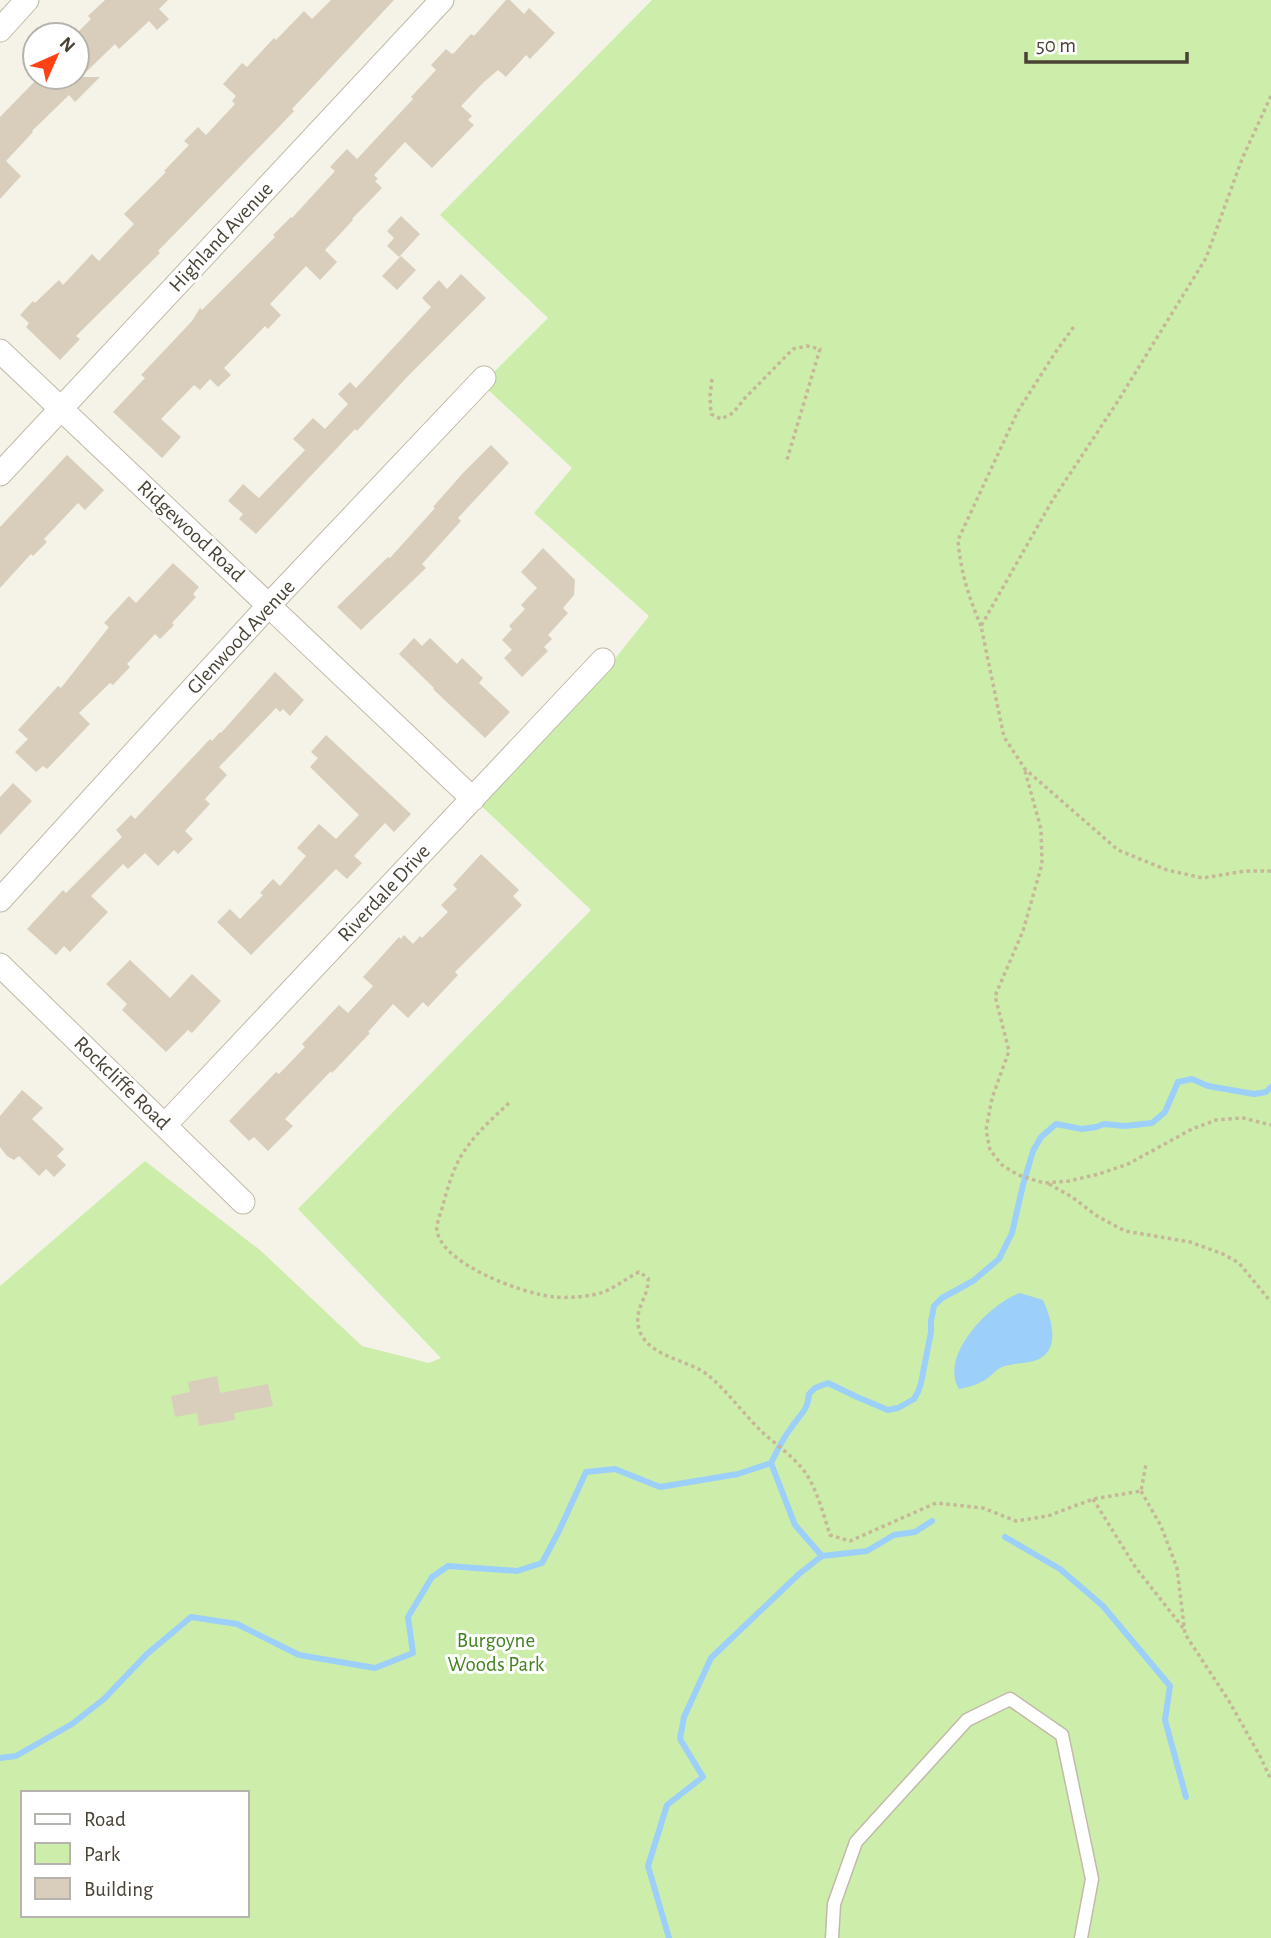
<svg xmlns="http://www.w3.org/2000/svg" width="1271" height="1938" font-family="'Alegreya Sans',sans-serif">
	<rect width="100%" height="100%" fill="#f5f2e7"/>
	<path fill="#cdeeab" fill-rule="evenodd" d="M652,0h619v1938h-1271v-652l145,-125 115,89 102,96 67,17 12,-5 -143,-149 293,-299 -118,-112 137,-133 39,-49 -115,-103 38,-45 -90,-84 66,-66 -108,-103zM23,1793h224v122h-224z"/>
	<path fill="#9ccff9" d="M1020,1293l23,7c9,19 19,53 -9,61 -10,3 -22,2 -32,6 -5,2 -9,7 -13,10 -8,7 -20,10 -30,12 -21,-33 32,-87 61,-96z"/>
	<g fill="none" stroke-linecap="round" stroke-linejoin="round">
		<path stroke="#9ccff9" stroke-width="6" d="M1005,1537l55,32 43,37 67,80 -5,34 21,77
			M822,1556l45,-5 27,-16 21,-3 17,-11
			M0,1758l16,-2 56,-32 32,-25 43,-45 44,-37 46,7 62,31 76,13 38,-15 -5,-36 24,-40 16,-11 69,5 25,-8 17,-32 27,-59 29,-3 45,18 78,-13 33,-11c6,-12 12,-25 20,-35 9,-14 17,-17 18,-34l6,-6 13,-5 29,14 31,13 10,-2 16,-9 4,-7 3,-9 10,-51v-11l3,-15 8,-8 31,-17 26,-22 13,-26 11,-48 10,-34 8,-14 15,-13 26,5 14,-2 8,-3 21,2 27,-3 13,-11 13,-30 14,-3 16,7 46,8 12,-2 5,-5
			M669,1938l-21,-72 19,-61 36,-28 -23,-38 4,-22 27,-59 88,-84 23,-18 -27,-31 -24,-62"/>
	</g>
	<path fill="#d8cebb" d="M105,0h63l-9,9 10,10 -12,11 -8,-9 -30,28 -4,-5 -34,33h19l-25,25 -6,-7 -37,36 1,1 -27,29 15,15 -21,23v-82l39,-40h38v-44l14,-14 -3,-3z
		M331,0h63l-102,109 2,2 -18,19 -118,121 2,2 -84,83 4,3 -20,21 -34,-33 3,-4 -9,-8 13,-14 2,2 24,-23 4,5 29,-31 7,7 35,-37 -10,-10 42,-42 -2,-1 25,-26 -5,-4 14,-14 8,8 29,-31 -3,-3 4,-5 -13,-12 19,-21 5,4 27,-29 2,2 28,-29 8,8z
		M506,0h4l14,14 5,-6 26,25 -25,26 -4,-4 -20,22 -8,-7 -14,12 -23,24 11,10 -4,4 6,5 -42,43 -27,-26 -31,33 4,4 -3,2 7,7 -30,31 1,1 -28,30 12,12 -17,18 -14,-14 -36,38 11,11 -13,14 -3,-3 -41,42 7,7 -13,12 -8,-8 -10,11 -6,-5 -33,34 20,18 -19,21 -49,-46 32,-34 -4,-3 51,-54 8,-13 2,2 73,-73 -2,-2 18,-18 1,1 43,-47 -5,-4 17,-18 10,10 56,-60 -2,-2 25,-27 -5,-5 15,-16 6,5 2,-1 17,-19 3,2z
		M401,216l19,18 -21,23 -12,-11 7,-8 -7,-7z
		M401,256l15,14 -19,20 -15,-14z
		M461,274l25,24 -78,78 -51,55 -2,-2 -99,105 -17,-15 4,-5 -15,-13 15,-17 16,14 46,-48 -12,-11 20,-21 12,11 23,-25 -10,-10 12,-12 6,6 75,-81 -9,-9 17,-18 8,9z
		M491,445l18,18 -51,55 3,3 -39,43 4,4 -65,62 -24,-23 51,-50 2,1 45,-50 -2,-1 30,-34z
		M67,455l37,35 -19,20 -7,-7 -34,36 3,3 -14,14 -2,-2 -31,34v-61z
		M543,548l32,32 -1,15 -11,13 5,5 -20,22 4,4 -8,8 4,4 -26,26 -18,-19 8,-8 -10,-10 10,-11 -3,-3 16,-17 -4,-4 16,-17 -16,-16z
		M173,563l26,24 -6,7 3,3 -24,26 2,2 -14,14 -5,-5 -28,30 3,3 -17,18 -3,-2 -31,30 11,11 -43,45 -4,-3 -7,6 -21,-20 13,-13 -10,-9 40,-44 3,2 48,-61 -5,-4 25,-27 7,7z
		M414,638l8,8 8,-8 27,26 5,-6 21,20 -4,5 31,29 -25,26 -52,-49 1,-1 -35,-34z
		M275,672l29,28 -14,16 -7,-7 -3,3 -4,-4 -57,59 8,8 -22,24 5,5 -25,27 8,8 -15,15 -4,-4 -16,16 -13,-13 -17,16 -5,-5 -32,32 17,16 -38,40 -6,-6 -8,9 -29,-26 36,-39 3,3 56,-56 -6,-7 15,-15 4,4 75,-80 2,2 8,-9 1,1z
		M326,735l85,79 -17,18 -9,-9 -31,33 8,7 -15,16 -11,-10 -85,86 -34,-33 13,-13 10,10 23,-24 -3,-2 13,-14 7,7 26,-30 -9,-8 22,-24 17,15 23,-24 -49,-48 8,-9 -7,-6z
		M13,783l19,18 -32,34v-38z
		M481,854l38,36 -6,6 9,9 -67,67 3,3 -30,32 -5,-5 -15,16 -15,-14 -25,28 2,1 -38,40 -1,-2 -46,48 8,7 -25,25 -14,-14 -5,4 -20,-20 47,-49 3,2 26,-27 -3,-3 37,-39 9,8 25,-27 -10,-9 36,-40 2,2 3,-4 9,9 7,-8 2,2 26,-26 -7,-7 16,-16 -4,-4z
		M130,960l40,38 22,-24 29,27 -29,32 -4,-3 -22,22 -44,-42 5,-6 -21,-20z
		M22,1090l21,18 -11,11 32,30 -7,7 9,9 -12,12 -8,-8 -7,7 -20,-20 -5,4 -7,-4 -7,-9v-31z
		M217,1376l3,17 48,-9 5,22 -39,7 1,7 -36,6 -2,-13 -22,4 -4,-21 19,-4 -2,-10z"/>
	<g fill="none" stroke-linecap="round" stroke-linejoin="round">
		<defs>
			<path id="service" d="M832,1938l2,-34 22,-62 111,-122 43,-21 52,36 30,144 -11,59"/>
			<path id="minor" d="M0,30l27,-30
				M0,351l473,448
				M0,474l442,-474
				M0,900l269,-295 215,-227
				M0,965l243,237
				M165,1125l438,-465"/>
		</defs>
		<use href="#service" stroke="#c2baa8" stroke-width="15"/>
		<use href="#minor" stroke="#c2baa8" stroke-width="25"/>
		<path stroke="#c6b798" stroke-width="3.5" stroke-dasharray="3.5 3.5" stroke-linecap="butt" d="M1271,96l-29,63 -36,99 -88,143 -66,100 -71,125 23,111 21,32 93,81 49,20 36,8 42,-7h26
			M712,379l-2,17 1,18 10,5 12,-6 12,-15 48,-49 14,-3 13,3 -34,114
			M981,626c-12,-28 -21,-56 -23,-86l60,-129 37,-58 20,-28
			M1025,771l16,58 1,35 -19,67 -28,65 14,55 -17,47 -6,32 4,20 12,15 16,10 26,8 25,-2 30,-7 29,-10 64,-35 24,-9 27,-2 28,7
			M509,1103c-16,15 -32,29 -44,47 -10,13 -18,39 -22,55 -2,7 -7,19 -6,26 6,34 87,63 117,66 11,1 27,0 38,-2 19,-3 31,-15 47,-23l9,6c2,18 -15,30 -9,51 9,29 50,30 70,47 19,16 34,37 52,55 15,14 34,26 46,44 11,18 17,41 23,60l20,6 86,-38 47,5 33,13 32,-5 45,-17 48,-8 5,-27
			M1049,1184l23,13 25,19 28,15 65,11 33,12 16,9 32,39
			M1141,1491l20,35 16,42 8,66 44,67 32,57 10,22
			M1093,1499l43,69 48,61"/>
		<use href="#service" stroke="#fff" stroke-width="12"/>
		<use href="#minor" stroke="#fff" stroke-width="23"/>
	</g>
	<g text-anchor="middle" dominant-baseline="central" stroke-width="6" stroke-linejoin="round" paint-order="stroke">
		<g font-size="21" fill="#494235" stroke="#fff">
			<text transform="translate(221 237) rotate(-47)">Highland Avenue</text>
			<text transform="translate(191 531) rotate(43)">Ridgewood Road</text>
			<text transform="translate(241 637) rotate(-47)">Glenwood Avenue</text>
			<text transform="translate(384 893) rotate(-47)">Riverdale Drive</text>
			<text transform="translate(122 1083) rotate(44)">Rockcliffe Road</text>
		</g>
		<g font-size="21" fill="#418320" stroke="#fff">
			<text x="496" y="1640">Burgoyne<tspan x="496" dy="24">Woods Park</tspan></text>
		</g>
	</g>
	<rect x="21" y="1791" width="228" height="126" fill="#ffffff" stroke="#b6b3ae" stroke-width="2"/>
	<rect x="35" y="1814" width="35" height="10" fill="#ffffff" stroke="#b6b3ae" stroke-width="2"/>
	<text x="84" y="1826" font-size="21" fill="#494235">Road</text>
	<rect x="35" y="1843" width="35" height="21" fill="#cdeeab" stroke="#b6b3ae" stroke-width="2"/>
	<text x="84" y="1861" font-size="21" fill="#494235">Park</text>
	<rect x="35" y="1878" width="35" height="21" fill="#d8cebb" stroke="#b6b3ae" stroke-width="2"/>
	<text x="84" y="1896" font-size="21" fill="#494235">Building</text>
	<g transform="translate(56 56) rotate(45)"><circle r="33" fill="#ffffff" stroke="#b6b3ae" stroke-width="2"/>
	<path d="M0-5L12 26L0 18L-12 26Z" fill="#ff4214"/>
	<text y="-10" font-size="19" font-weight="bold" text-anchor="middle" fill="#494235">N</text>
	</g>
	<path d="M1026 52v10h161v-10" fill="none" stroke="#494235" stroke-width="3.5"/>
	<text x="1036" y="52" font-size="21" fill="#494235" stroke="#ffffff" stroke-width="5" paint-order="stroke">50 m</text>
</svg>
